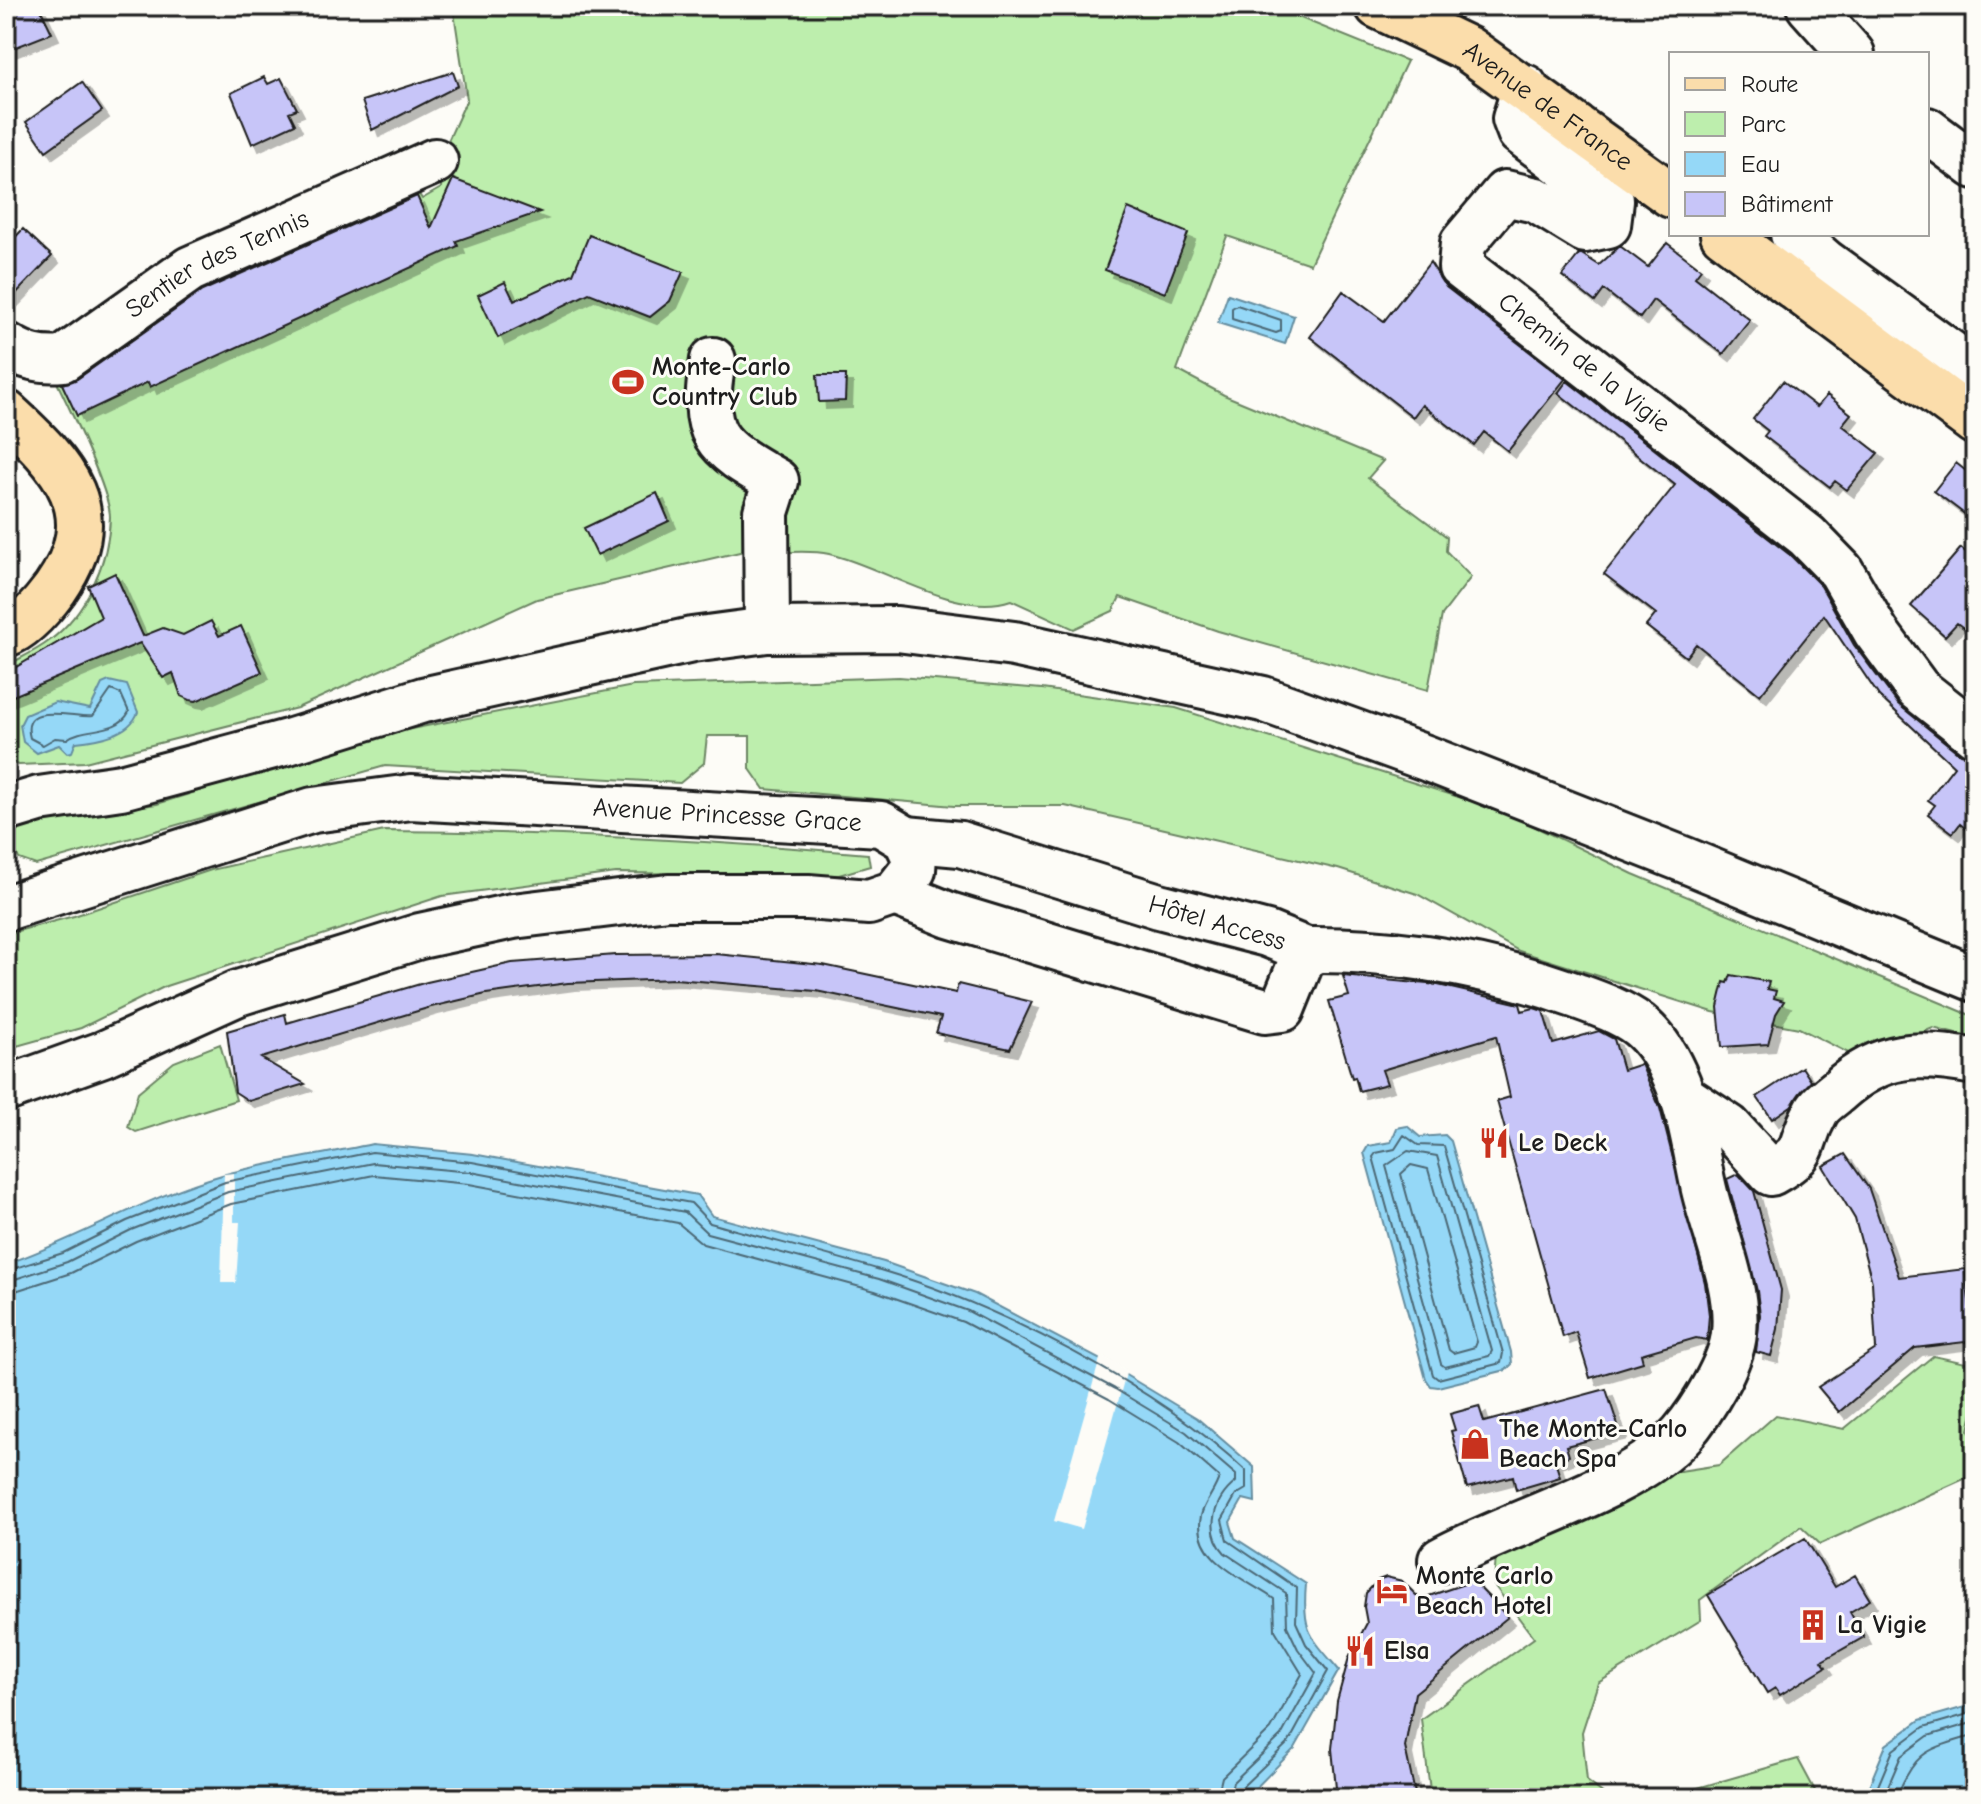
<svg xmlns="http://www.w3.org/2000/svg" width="1981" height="1804" font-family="'Comic Neue',sans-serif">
	<defs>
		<filter id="shadow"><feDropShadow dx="7" dy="7" stdDeviation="0" flood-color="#0004"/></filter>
	</defs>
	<rect width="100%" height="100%" fill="#fdfcf7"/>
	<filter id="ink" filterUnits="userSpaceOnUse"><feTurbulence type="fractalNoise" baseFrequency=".0125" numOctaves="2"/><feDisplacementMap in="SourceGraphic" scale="16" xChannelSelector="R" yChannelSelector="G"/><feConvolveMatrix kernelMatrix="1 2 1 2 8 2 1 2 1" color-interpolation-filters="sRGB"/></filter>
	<g filter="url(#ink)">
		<path fill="#bdeead" stroke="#6c8564" stroke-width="2" d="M453,6h818l136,55 -97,203 -83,-28 -50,134 47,25 159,66 -15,17 79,59 -1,14 25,26 -29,38 -14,75 -210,-59 -98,-34 -7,14 -39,18 -63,-29c-54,19 -128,-34 -182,-46 -27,-6 -57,2 -85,-3l-207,48 -240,109 -212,54 -66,3 -13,-4v-95c14,-8 30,-15 43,-25 37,-27 60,-79 61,-124 0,-28 -46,-120 -60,-149l83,-53 281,-129 8,13 19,-11 2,-36 24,-53z
			M899,677l143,12 134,19 178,56 146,46 133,64 342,143v22l-42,-11 -75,30 -59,-30 -86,-16 -194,-61 -102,-57 -79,-25 -273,-63h-111l-190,-17 -14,-20v-33h-43l-3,27 -24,20 -295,-17 -349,99 -17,-6 -9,-19 5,-12 25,-8 117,-16 218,-68 258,-50z
			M384,831c162,1 323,9 484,23l2,12 -31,9 -223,-2 -174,23 -276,90 -85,42 -75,21v-115l68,-18 137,-46z
			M220,1044l16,56 -100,32 -8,-5 10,-35 36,-30z
			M1933,1356l42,9v40l-6,25 6,12v32l-155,70 -19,-18 -101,74 1,20 -103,63 -16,49 5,49 22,17h-178l-10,-79 113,-81 -40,-53 2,-31 158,-79 65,-10 57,-50 68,14z
			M1798,1759l21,39h-156z"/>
		<path fill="#95d8f7" stroke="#658d9f" stroke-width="2" d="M1228,294l66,22 -9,28 -67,-21z
			M109,681l18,4 11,27c-8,23 -41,28 -62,30l-4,10 -5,1 -8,-8 -22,8 -14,-11 -3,-17 5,-10 30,-13 35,7 12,-25z
			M1407,1126l13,11 25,-2 6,6 60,211 1,12 -6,6 -68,17 -7,-1 -5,-7 -62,-226 4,-7 23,-4 6,-14z
			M372,1144l101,10 224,41 15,21 172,46 91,32 124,65 98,59 57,49 1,35 -12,-3 -13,23 5,16 71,46c-4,47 3,51 33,86l-44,78 -49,50h-1240v-534c73,-25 141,-68 216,-89 48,-13 100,-20 150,-31z
			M1975,1704v94h-111l22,-53 34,-25z"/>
		<path fill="#fdfcf7" d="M234,1173v49h6l-4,61h-15l3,-109z
			M1101,1355l26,15 -45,159 -28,-8z"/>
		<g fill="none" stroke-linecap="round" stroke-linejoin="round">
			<path stroke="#4c6774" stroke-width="2" d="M1237,305l44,15v11l-5,2 -44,-14v-11z
				M111,690l10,4 8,18c-12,23 -45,14 -62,27l-12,-1 -12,7 -13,-7c-11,-39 46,-19 63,-22z
				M1404,1135l14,10 26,1 59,207 -2,10 -63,16 -5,-4 -60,-218 3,-4 19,-4z
				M1408,1151l29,5 55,195 -3,5 -44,11 -4,-3 -55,-198z
				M1411,1165l17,4 49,173 -2,5 -22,6 -4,-3 -48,-176z
				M6,1271l57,-18 64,-32 98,-39 147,-30 100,10 219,41 19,20c56,16 114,30 170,47 118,35 277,117 366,201v18l-10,6 -14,25 5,20 70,48 -1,34 10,22 22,27 -39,71 -47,45 -3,11
				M6,1282l61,-20 64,-32 97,-38 145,-29 98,9 214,40 22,21 172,46 89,32 147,78 71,43 50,43v7c-22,17 -32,49 -11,71l61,40 1,33 11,23 18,24 -35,63 -48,46 -4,16
				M6,1294l65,-21 65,-32 95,-37 143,-29 95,9 209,39 25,21 172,47 88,31 146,77 70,43 40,35c-3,13 -15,25 -18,39 -9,44 45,63 73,83l1,31 27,44 -31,55 -49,48 -5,21
				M1873,1798l20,-48 31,-23 51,-15
				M1883,1798l18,-42 27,-20 47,-14
				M1896,1798c20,-49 31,-48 79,-63"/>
		</g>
		<path fill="#c7c5f8" stroke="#1c1c1c" stroke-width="2" filter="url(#shadow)" d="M6,6h33l13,27 -46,18z
			M453,72l5,14 -86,44 -10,-29z
			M264,77l4,7 13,-6 16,31 -8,3 6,12 -43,20 -21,-51z
			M82,82l20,29 -56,40 -20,-29z
			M453,179l87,33 -84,29 2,5 -308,141 -2,-5 -71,34 -15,-32 15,-5 125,-88 215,-95 14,32z
			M1128,208l60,25 -23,60 -60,-23z
			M23,229l29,27 -46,48v-57z
			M589,235l94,37 -13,29 -20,16 -61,-24 -91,45 -20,-43 27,-13 9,19 59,-27z
			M1667,243l34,26 -6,8 55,43 -27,34 -70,-54 -13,18 -36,-28 -9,12 -33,-26 18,-23 19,12 21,-19 28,21z
			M1430,262l16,25 119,92 -57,72 -24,-19 -10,13 -52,-40 -9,12 -103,-80 33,-46 41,30z
			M817,375h29l-1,26 -26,1z
			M1567,381l223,174 31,31 33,59 44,59 62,50 15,4v78l-15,-12 -7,9 -25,-19 7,-9 -7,-5 26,-34 -75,-70 -55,-81 -64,80 -64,-51 -10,13 -40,-31 10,-12 -52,-40 71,-89 -117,-92z
			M1783,381l34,26 10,-12 24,19 -9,11 36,28 -31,37 -12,-9 -5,6 -66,-51 4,-5 -15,-12z
			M1956,463l19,15v44l-41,-31z
			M657,493l12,28 -72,34 -13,-27z
			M1961,548l14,12v77l-18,-14 -12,13 -34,-30z
			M115,573l28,63 20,-8 20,7 28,-14 8,15 22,-10 21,46 -66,29 -6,-1 -9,-4 -8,-23 -10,5 -23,-35 -134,56v-26l95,-56 -13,-31z
			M716,954l107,11 133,28 2,-9 74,18 -22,47 -74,-16 5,-16 -125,-26 -141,-12 -107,4 -82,11 -55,13 -170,51 44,26 -56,17 -14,-9 -8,-61 58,-17 2,9 140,-41 85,-19 104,-8z
			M1731,975l38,7 -2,7 9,2 -2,7 10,3 -8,13 -8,30 -46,3 -4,-40 6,-25 4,1z
			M1343,976l95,9 82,19 2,7 12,-3 9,3 10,33 46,-13 15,8 9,31 18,-6 19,44 45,175 4,32 -2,25 -11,-2 -55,16 2,8 -53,16 -14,-46 -13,5 -66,-236 13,-4 -14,-61 -114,34 5,14 -28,7 -4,-14 -3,1 -23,-77 20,-5z
			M1802,1067l9,14 -20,25 -19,13 -15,-22z
			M1845,1154l24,35 30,88 66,-8 9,72 -59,7 -76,64 -21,-25 58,-38 -4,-67 -17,-63 -32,-53z
			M1738,1174l16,17 27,99 -3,39 -7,27 -15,-4 4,-37 -3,-24 -30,-112z
			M1606,1389l14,43 -54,14 3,10 -14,5 5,16 -44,13 -3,-14 -46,12 -16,-57 4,-1 -5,-16 29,-8 5,16z
			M1805,1538l30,49 20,-12 15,25 -20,12 14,25 -42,24 4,6 -46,28 -5,-7 -8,5 -59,-98z
			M1386,1577l16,4 18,18 53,-18 35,36 -93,76 -10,54 11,51h-79l-5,-49 5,-48 12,-44 18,-34 -3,-16 2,-14 12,-13z"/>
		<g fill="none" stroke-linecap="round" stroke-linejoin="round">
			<defs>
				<g id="minor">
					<path d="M1809,6l43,48"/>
					<path id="s1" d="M1525,87l-10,32 5,13 91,69 -3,24 -23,5 -49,-30 -31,-7 -42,50 -2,24 346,269 34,35 35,61 42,57 57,45"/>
					<path d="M1927,130l48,36"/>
					<path d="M1793,234l32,28 150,109"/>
					<path id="s2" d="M6,345c19,12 34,16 57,14l127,-90 245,-108"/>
					<path d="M713,360c-13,76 0,85 63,121l-10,31 1,118"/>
					<path d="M6,809l33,-10 82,-12 167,-45 135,-42 269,-60 75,-10 130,-1 117,15 249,55 163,59 259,102 290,119"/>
					<path d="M895,893l54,22 316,96 17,-2 24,-59 -39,-16 -108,-28 -199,-62 -54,-5"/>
					<path id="s3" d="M6,908l307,-98 98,-13 470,27 25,15 8,17 -1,14 -18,23 -26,9 -61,-5h-140l-155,19 -93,20 -182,57 -135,61 -97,35"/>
					<path d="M1306,950c92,-1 181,14 268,45 22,8 46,16 65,30 16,13 27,31 35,49 16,35 21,74 29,111 10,47 36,99 31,148 -2,29 -33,79 -52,101 -49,55 -173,88 -241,126"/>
					<path d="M1682,1096l47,31 42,46c42,-24 24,-24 45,-61 4,-8 15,-15 22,-21 44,-40 81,-39 137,-29"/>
				</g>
				<g id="major">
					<path id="s4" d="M1378,6l90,43 203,146"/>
					<path d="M1723,234l252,188"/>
					<path d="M6,413c57,52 103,99 49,176 -11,15 -31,39 -49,45"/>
				</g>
			</defs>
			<use href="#minor" stroke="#1c1c1c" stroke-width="50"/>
			<use href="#major" stroke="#1c1c1c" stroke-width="50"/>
			<use href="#minor" stroke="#fdfcf7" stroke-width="44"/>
			<use href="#major" stroke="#fbddab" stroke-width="44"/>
		</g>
	</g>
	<defs>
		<symbol id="stadium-bare" viewBox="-9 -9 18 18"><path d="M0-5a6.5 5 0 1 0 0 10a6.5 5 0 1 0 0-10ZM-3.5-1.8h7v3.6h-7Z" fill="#c8321e" stroke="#fdfcf7" stroke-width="2.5" paint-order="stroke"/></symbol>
		<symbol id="restaurant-bare" viewBox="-9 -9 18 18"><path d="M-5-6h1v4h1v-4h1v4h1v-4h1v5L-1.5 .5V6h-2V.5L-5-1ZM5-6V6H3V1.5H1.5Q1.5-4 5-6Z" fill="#c8321e" stroke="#fdfcf7" stroke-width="2.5" paint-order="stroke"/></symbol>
		<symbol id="shop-bare" viewBox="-9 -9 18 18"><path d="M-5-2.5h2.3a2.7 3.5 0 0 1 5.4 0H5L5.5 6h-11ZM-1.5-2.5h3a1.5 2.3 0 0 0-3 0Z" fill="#c8321e" stroke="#fdfcf7" stroke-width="2.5" paint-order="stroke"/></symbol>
		<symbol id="hotel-bare" viewBox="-9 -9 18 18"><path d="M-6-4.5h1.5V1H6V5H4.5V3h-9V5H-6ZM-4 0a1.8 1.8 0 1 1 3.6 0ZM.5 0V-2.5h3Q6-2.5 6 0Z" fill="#c8321e" stroke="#fdfcf7" stroke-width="2.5" paint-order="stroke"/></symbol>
		<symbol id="building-bare" viewBox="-9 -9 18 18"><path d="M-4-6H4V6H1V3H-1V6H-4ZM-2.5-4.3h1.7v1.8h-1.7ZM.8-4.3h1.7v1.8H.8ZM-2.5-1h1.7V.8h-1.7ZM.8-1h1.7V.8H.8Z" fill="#c8321e" stroke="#fdfcf7" stroke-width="2.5" paint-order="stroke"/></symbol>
	</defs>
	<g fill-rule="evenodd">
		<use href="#stadium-bare" x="606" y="360" width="44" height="44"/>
		<use href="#restaurant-bare" x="1472" y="1121" width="44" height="44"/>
		<use href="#shop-bare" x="1453" y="1422" width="44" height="44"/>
		<use href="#hotel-bare" x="1370" y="1569" width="44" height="44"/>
		<use href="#building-bare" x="1791" y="1603" width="44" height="44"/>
		<use href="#restaurant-bare" x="1338" y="1629" width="44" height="44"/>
	</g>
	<g text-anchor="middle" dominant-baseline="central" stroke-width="6" stroke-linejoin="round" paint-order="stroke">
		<g font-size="26" fill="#1c1c1c" stroke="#fdfcf7">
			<text stroke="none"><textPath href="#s4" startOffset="198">Avenue de France</textPath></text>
			<text stroke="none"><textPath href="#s2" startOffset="242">Sentier des Tennis</textPath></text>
			<text stroke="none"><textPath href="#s1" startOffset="544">Chemin de la Vigie</textPath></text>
			<text stroke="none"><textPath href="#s3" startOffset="738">Avenue Princesse Grace</textPath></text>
			<text transform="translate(1217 923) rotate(16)">Hôtel Access</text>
		</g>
		<g font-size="26" font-weight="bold" fill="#1c1c1c" stroke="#fdfcf7" text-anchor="start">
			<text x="652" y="367">Monte-Carlo<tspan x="652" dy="30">Country Club</tspan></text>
			<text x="1518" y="1143">Le Deck</text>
			<text x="1499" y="1429">The Monte-Carlo<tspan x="1499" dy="30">Beach Spa</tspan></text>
			<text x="1416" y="1576">Monte Carlo<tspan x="1416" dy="30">Beach Hotel</tspan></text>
			<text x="1837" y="1625">La Vigie</text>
			<text x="1384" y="1651">Elsa</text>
		</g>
	</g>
	<rect width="1981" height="1804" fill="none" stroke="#fdfcf7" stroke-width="32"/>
	<rect x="16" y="16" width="1949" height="1772" fill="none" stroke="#1c1c1c" stroke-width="3" filter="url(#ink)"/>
	<rect x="1669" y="52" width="260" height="184" fill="#fdfcf7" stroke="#a3a29f" stroke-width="2"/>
	<rect x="1685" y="78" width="40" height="12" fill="#fbddab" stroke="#a3a29f" stroke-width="2"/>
	<text x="1741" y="92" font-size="24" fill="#1c1c1c">Route</text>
	<rect x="1685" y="112" width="40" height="24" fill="#bdeead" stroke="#a3a29f" stroke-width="2"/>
	<text x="1741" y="132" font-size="24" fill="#1c1c1c">Parc</text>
	<rect x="1685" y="152" width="40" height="24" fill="#95d8f7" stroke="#a3a29f" stroke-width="2"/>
	<text x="1741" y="172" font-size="24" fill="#1c1c1c">Eau</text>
	<rect x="1685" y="192" width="40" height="24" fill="#c7c5f8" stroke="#a3a29f" stroke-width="2"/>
	<text x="1741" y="212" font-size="24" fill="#1c1c1c">Bâtiment</text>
</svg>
